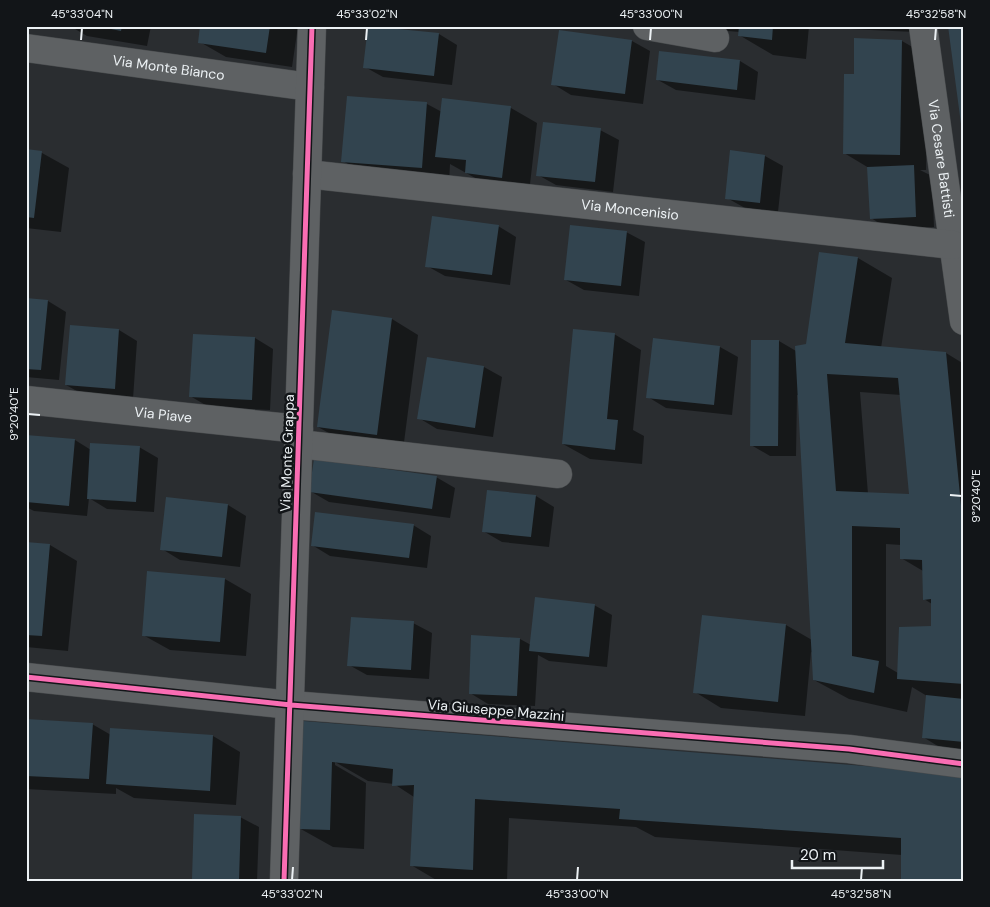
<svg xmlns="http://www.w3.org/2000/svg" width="990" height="907" font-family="'DM Sans',sans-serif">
	<rect width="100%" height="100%" fill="#2a2d30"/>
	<path fill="#0007" fill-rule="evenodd" d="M70,26h81l-4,20 -60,-10z
		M202,26h96l-6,41 -66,-10 -26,-15z
		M720,26h89l-3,33 -33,-4 -34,-20 1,-3 -12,-1z
		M845,26h70v6l-66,-3z
		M439,34l18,11 -5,40 -69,-8 -18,-10z
		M632,41l18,10 -7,53 -72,-9 -18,-11z
		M902,41l26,15 -2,114h-6l12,6 2,51 -45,2 -18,-11 -2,-50 -25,-15 11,-78z
		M660,52l80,9 18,11 -3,28 -79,-10 -18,-10z
		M348,97l79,7 15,8 69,-4 26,15 -8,70 -36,-5 -43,-24 -1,19 -80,-6 -26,-16z
		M600,130l19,10 -6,52 -57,-7 -18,-10z
		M26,151l16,2 27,15 -8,64 -35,-4z
		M765,156l18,10 -5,46 -33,-4 -18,-10z
		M498,226l18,11 -6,48 -65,-9 -18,-10z
		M626,232l19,10 -6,54 -55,-6 -18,-10z
		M820,254l38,4 34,20 -11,70 65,5 18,11v386l-23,-2 -18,-11 4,-41 -15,-9 -5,25 -58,-13 -35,-19 -1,-27 -2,-1 -6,64 -84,-8 -26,-16 8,-75 83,8 26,15 -13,-245h-2l-1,61h-26l-19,-11 28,-104 17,10 11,-5zM860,392l41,3 9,100 -42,-1zM886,544l15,1v13l22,13 1,28 8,5v23l-34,46 -12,-7z
		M26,299l22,2 18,11 -7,68 -33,-3z
		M392,319l26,16 -15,115 -58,-8 -27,-15z
		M71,326l48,4 18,11 -4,58 -49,-4 -18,-10z
		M614,334l27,16 -8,80 11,6 -2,28 -52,-5 -27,-15z
		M194,335l61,3 18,11 -3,61 -61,-3 -19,-11z
		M720,347l18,10 -6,58 -66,-7 -18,-11z
		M484,367l18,10 -9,60 -56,-8 -18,-11z
		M26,436l49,4 16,10 48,-3 19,11 -4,54 -47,-3 -18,-11 -2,18 -53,-5 -8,-4z
		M436,477l19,11 -5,30 -121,-16 -19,-11z
		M536,496l18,11 -5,40 -47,-5 -19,-11z
		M167,499l61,6 18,11 -6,51 -60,-7 -18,-11z
		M413,525l18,11 -4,32 -97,-12 -18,-11z
		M26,543l24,2 27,16 -9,90 -42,-4z
		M225,579l26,15 -5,62 -76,-6 -27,-15z
		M594,605l18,10 -5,52 -58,-6 -11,-6 -3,51 -47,-2 -18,-11 3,-56 47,2 11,6z
		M413,623l19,10 -3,46 -62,-4 -18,-10z
		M26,720l66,4 19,11v-6l102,7 27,16 -4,53 -102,-7 -18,-10v6l-90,-5z
		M304,722l660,53 -62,80 -247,-18 -19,-10 -127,-9 -2,63h-69l-27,-16 3,-68 -20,-13 -26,-3 -33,-19v3l31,18 -2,66 -31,-2 -34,-19z
		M240,817l19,10 -2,54h-60l-4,-2z"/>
	<path fill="#32444f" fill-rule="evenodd" d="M96,26h26l-1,5z
		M200,26h70l-4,27 -68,-10z
		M368,26l71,7 -5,43 -71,-8z
		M739,26h34l-1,14 -34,-4z
		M948,26h16v113h-1z
		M559,30l73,10 -7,54 -74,-9z
		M854,38l48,2 -2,115 -57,-1 1,-80h10z
		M659,51l81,9 -3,30 -81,-10z
		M347,96l80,6 -5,66 -81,-6z
		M442,98l69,8 -9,72 -37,-5 1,-13 -31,-3z
		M543,122l58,6 -6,54 -59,-6z
		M26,149l16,2 -8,67 -8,-1z
		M730,150l35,5 -5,48 -35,-4z
		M914,165l2,52 -46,2 -3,-52z
		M432,216l67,9 -7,50 -67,-8z
		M570,225l57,6 -6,55 -57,-6z
		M819,252l39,5 -13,86 101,9 18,184v148l-67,-5 2,-52 32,-1v-27l-8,1 -1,-40 -22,-1v-31l-48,-2v130l27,5 -5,32 -61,-13 -18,-334 11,-2zM827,374l71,4 11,116 -73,-3z
		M26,298l22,2 -7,70 -15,-1z
		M332,310l60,8 -15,117 -60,-8z
		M70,325l49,4 -4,60 -50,-4z
		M573,329l42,4 -8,86 11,1 -3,30 -53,-6z
		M193,334l62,3 -3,63 -63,-3z
		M653,338l67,8 -6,59 -68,-7z
		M751,340h28l-1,106h-28z
		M427,357l57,9 -9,62 -58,-9z
		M26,435l49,4 -6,67 -43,-4z
		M90,443l50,3 -4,56 -49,-3z
		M314,459l123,17 -5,33 -123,-17z
		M487,490l49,5 -5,42 -49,-5z
		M166,497l62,7 -6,53 -62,-7z
		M315,512l99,12 -5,34 -98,-12z
		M26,542l24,2 -8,92 -16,-1z
		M147,571l78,7 -5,64 -78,-6z
		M535,597l60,7 -6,53 -60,-6z
		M702,615l84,9 -8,78 -85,-9z
		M351,617l63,4 -3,49 -64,-4z
		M471,635l49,3 -3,58 -48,-2z
		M926,695l38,4v43l-42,-4z
		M26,719l67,4 -4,56 -63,-3z
		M303,721l661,53v107h-63v-43l-282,-19 1,-10 -145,-10 -2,71 -63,-4 4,-81 -22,1 1,-17 -61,-7 -2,68 -32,-1z
		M110,728l103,7 -3,56 -104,-7z
		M194,814l47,2 -2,65 -47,-2z"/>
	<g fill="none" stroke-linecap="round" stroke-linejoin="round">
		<defs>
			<g id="street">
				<path d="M647,26l68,12"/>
				<path id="s1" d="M923,26l41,295"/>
				<path id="s2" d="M26,48l284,39"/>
				<path id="s3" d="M307,174l646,71"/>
				<path id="s4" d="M26,400l273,29"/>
				<path d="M299,444l259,30"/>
				<path d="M26,677l265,28 558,44 115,15"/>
				<path d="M284,881l28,-855"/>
			</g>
		</defs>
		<use href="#street" stroke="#474a4c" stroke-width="29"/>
		<use href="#street" stroke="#5e6163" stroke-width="28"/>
		<defs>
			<path id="cycleway" d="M26,677l265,28 558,44 115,15
				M284,881l28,-855"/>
		</defs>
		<use href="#cycleway" stroke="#121518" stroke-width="8"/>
		<use href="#cycleway" stroke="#f96db3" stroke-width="5"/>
	</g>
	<path fill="none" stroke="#ecf1f4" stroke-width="2" d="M81,40l1,-12M366,40l1,-12M650,40l1,-12M935,40l1,-12M28,414l12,1M950,495l12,1M292,880l1,-13M577,880l1,-13M861,880l1,-13"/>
	<g text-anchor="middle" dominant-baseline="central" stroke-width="5" stroke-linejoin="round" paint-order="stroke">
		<g font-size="14" fill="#ecf1f4" stroke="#121518">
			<text stroke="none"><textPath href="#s2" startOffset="144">Via Monte Bianco</textPath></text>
			<text stroke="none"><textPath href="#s1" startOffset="134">Via Cesare Battisti</textPath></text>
			<text stroke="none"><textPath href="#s3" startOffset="325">Via Moncenisio</textPath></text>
			<text stroke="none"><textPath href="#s4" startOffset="138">Via Piave</textPath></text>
			<text transform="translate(287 453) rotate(-88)">Via Monte Grappa</text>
			<text transform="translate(496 710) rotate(5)">Via Giuseppe Mazzini</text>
		</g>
	</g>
	<rect width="990" height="907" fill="none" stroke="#121518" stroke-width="55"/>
	<path d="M792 860v8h91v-8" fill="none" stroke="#ecf1f4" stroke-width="2.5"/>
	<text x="800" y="860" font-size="15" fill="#ecf1f4" stroke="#121518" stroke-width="4" paint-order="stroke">20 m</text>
	<rect x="28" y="28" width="934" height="852" fill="none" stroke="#ecf1f4" stroke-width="2"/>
	<g font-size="12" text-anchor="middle" fill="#ecf1f4">
		<text x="82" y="18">45°33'04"N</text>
		<text x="367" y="18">45°33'02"N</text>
		<text x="651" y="18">45°33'00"N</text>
		<text x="936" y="18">45°32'58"N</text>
		<text transform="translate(14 414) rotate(-90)" y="4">9°20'40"E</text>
		<text transform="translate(976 496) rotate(-90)" y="4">9°20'40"E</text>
		<text x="292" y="898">45°33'02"N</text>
		<text x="577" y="898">45°33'00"N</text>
		<text x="861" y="898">45°32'58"N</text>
	</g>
</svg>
